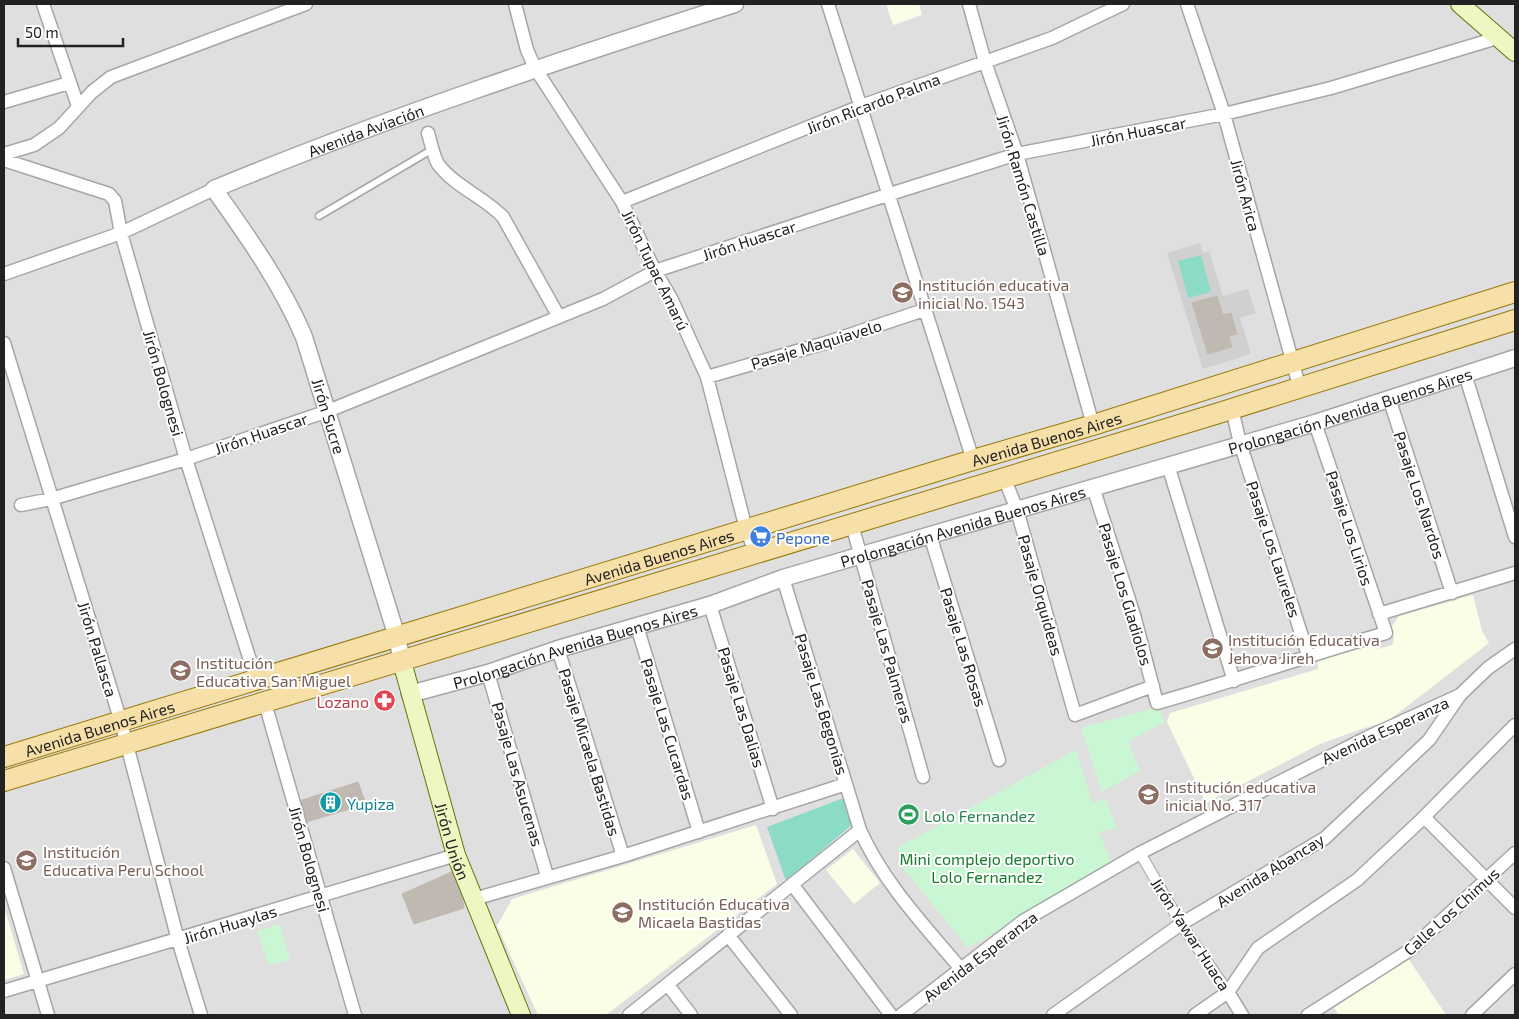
<svg xmlns="http://www.w3.org/2000/svg" width="1519" height="1019" font-family="'Exo 2',sans-serif">
	<rect width="100%" height="100%" fill="#f1f0e9"/>
	<path fill="#e0dfdf" d="M4,4h1511v1011h-1511z"/>
	<path fill="#fbfee6" d="M886,4h33l3,11 -29,10z
		M1473,595l9,36 7,12 -101,78 -30,9 -38,14 -114,59 -39,-81 3,-9 148,-44 -1,-9 56,-15 5,4 14,-4 2,-6 -3,-11 8,-12z
		M756,825l21,59 -171,131h-68l-41,-89 15,-27z
		M853,849l27,34 -26,21 -28,-34z
		M4,907l20,67 -20,6z
		M1408,958l38,57h-107l-5,-7z"/>
	<path fill="#d0d0d0" d="M1200,243l3,10 6,-2 14,45 25,-7 8,24 -16,5 11,36 -48,15 -36,-116z"/>
	<path fill="#caf7d3" d="M1158,707l7,15 -37,19 12,30 -38,21 -21,-64z
		M1076,750l16,53 13,-5 12,30 -18,4 13,31 -144,85 -65,-80 -6,-20z
		M279,924l11,36 -21,5 -12,-34z"/>
	<path fill="#8cdbc6" d="M1201,255l10,37 -23,6 -10,-37z
		M849,796l5,27 -68,58 -19,-54z"/>
	<path fill="#bfb9b2" stroke="#c2b9ac" d="M1217,296l6,19 8,-2 6,21 -8,2 3,11 -24,7 -16,-51z
		M358,782l8,22 -63,19 -7,-21z
		M458,869l6,39 -50,16 -12,-30z"/>
	<g fill="none" stroke-linecap="round" stroke-linejoin="round">
		<defs>
			<path id="service" d="M319,216l114,-67"/>
			<path id="pedestrian" d="M1140,853l41,71 47,68"/>
			<path id="minor" d="M43,4l35,102
				M515,4l12,46 8,18 87,134 33,69 16,27 36,79 39,152 10,25
				M828,4l145,456
				M969,4l16,58 32,92 76,271
				M1187,4l37,110 76,275
				M4,102l65,-19
				M428,133c3,10 5,22 10,31 16,22 46,33 65,53l56,100
				M4,154l30,-9 25,-17 33,-36 19,-15 195,-73
				M4,160l105,34 6,7 6,32 65,226 70,220
				M622,202l239,-96 191,-68 71,-34
				M4,274l117,-41 93,-44
				M4,343l117,379 57,218 23,75
				M1465,374l50,163
				M707,377l118,-34 99,-33
				M1389,398l63,195
				M1232,409l8,34 68,212
				M1168,465l66,216
				M1004,477l13,33 58,205 78,-29
				M1093,487l41,128 23,88c77,-22 152,-48 229,-70l-71,-210
				M21,505l30,-6 135,-40 142,-48 275,-112 52,-28 235,-77 127,-40 207,-40 107,-26 166,-50
				M852,525l71,252
				M930,535l69,225
				M783,578l77,252c23,52 64,95 100,138
				M710,605l63,204
				M1379,614l136,-41
				M637,626l62,206
				M558,649l65,207
				M488,673l59,203
				M265,703l90,312
				M1424,817l91,91
				M4,868l44,147
				M792,884l99,131
				M474,899l149,-43 223,-72
				M728,935l63,80
				M668,985l23,30
				M4,991l452,-136
				M1228,992l14,23
				M629,1015l231,-185
				M901,1015l122,-94 117,-68 226,-115 94,-43
				M1053,1015l128,-91 144,-86 104,-98 31,-45 28,-27 27,-19
				M1195,1015l33,-23 30,-44 99,-68 62,-58 96,-97
				M1308,1015l102,-65 105,-97
				M1472,1015l43,-41"/>
			<g id="tertiary">
				<path id="s1" d="M402,662l-5,-25 -93,-300c-23,-54 -56,-100 -90,-148 171,-71 346,-129 521,-185"/>
				<path id="s2" d="M410,694l78,-21 70,-24 152,-44 73,-27 532,-155 200,-65"/>
			</g>
			<g id="secondary">
				<path d="M1460,4l55,48"/>
				<path id="s3" d="M402,662l54,193 65,160"/>
			</g>
			<g id="primary">
				<path id="s4" d="M4,757l969,-297 120,-35 422,-133"/>
				<path d="M4,781l1215,-368 296,-93"/>
			</g>
		</defs>
		<use href="#service" stroke="#a6a6a6" stroke-width="9"/>
		<use href="#pedestrian" stroke="#a6a6a6" stroke-width="12"/>
		<use href="#minor" stroke="#a6a6a6" stroke-width="15"/>
		<use href="#tertiary" stroke="#a6a6a6" stroke-width="19"/>
		<use href="#secondary" stroke="#5d760b" stroke-width="20"/>
		<use href="#primary" stroke="#977909" stroke-width="22"/>
		<use href="#service" stroke="#fff" stroke-width="6"/>
		<use href="#pedestrian" stroke="#fff" stroke-width="10"/>
		<use href="#minor" stroke="#fff" stroke-width="12"/>
		<use href="#tertiary" stroke="#fff" stroke-width="16"/>
		<use href="#secondary" stroke="#eef7c2" stroke-width="18"/>
		<use href="#primary" stroke="#f7dfa8" stroke-width="20"/>
	</g>
	<defs>
		<symbol id="school-disc" viewBox="-11 -11 22 22"><circle r="9.5" fill="#8d6e63" stroke="#fff"/><path d="M0-5L7-2L0 1L-7-2ZM-4 1L0 2.5L4 1V4Q0 6-4 4Z" fill="#fff"/></symbol>
		<symbol id="supermarket-disc" viewBox="-11 -11 22 22"><circle r="9.5" fill="#3f7fe0" stroke="#fff"/><path d="M-6-5.5h2.5l.6 2H6L4.5 2H-2.5L-4.4-4H-6ZM-1.5 3.2a1.3 1.3 0 1 0 .1 0ZM3 3.2a1.3 1.3 0 1 0 .1 0Z" fill="#fff"/></symbol>
		<symbol id="pharmacy-disc" viewBox="-11 -11 22 22"><circle r="9.5" fill="#e0444e" stroke="#fff"/><path d="M-2-6h4v4h4v4h-4v4h-4v-4h-4v-4h4Z" fill="#fff"/></symbol>
		<symbol id="building-disc" viewBox="-11 -11 22 22"><circle r="9.5" fill="#0f9aa8" stroke="#fff"/><path d="M-4-6H4V6H1V3H-1V6H-4ZM-2.5-4.3h1.7v1.8h-1.7ZM.8-4.3h1.7v1.8H.8ZM-2.5-1h1.7V.8h-1.7ZM.8-1h1.7V.8H.8Z" fill="#fff"/></symbol>
		<symbol id="stadium-disc" viewBox="-11 -11 22 22"><circle r="9.5" fill="#2e9e5b" stroke="#fff"/><path d="M0-5a6.5 5 0 1 0 0 10a6.5 5 0 1 0 0-10ZM-3.5-1.8h7v3.6h-7Z" fill="#fff"/></symbol>
	</defs>
	<g fill-rule="evenodd">
		<use href="#school-disc" x="890" y="280" width="25" height="25"/>
		<use href="#supermarket-disc" x="748" y="524" width="25" height="25"/>
		<use href="#school-disc" x="1200" y="636" width="25" height="25"/>
		<use href="#school-disc" x="168" y="658" width="25" height="25"/>
		<use href="#pharmacy-disc" x="372" y="688" width="25" height="25"/>
		<use href="#school-disc" x="1136" y="782" width="25" height="25"/>
		<use href="#building-disc" x="318" y="790" width="25" height="25"/>
		<use href="#stadium-disc" x="896" y="802" width="25" height="25"/>
		<use href="#school-disc" x="14" y="848" width="25" height="25"/>
		<use href="#school-disc" x="610" y="900" width="25" height="25"/>
	</g>
	<g text-anchor="middle" dominant-baseline="central" stroke-width="4" stroke-linejoin="round" paint-order="stroke">
		<g font-size="16" fill="#222" stroke="#fff">
			<text transform="translate(873 103) rotate(-21)">Jirón Ricardo Palma</text>
			<text stroke="none"><textPath href="#s1" startOffset="676">Avenida Aviación</textPath></text>
			<text transform="translate(1138 131) rotate(-11)">Jirón Huascar</text>
			<text transform="translate(1024 185) rotate(73)">Jirón Ramón Castilla</text>
			<text transform="translate(1246 195) rotate(75)">Jirón Arica</text>
			<text transform="translate(749 240) rotate(-18)">Jirón Huascar</text>
			<text transform="translate(656 270) rotate(64)">Jirón Tupac Amarú</text>
			<text transform="translate(816 344) rotate(-17)">Pasaje Maquiavelo</text>
			<text transform="translate(164 383) rotate(74)">Jirón Bolognesi</text>
			<text stroke="none"><textPath href="#s2" startOffset="982">Prolongación Avenida Buenos Aires</textPath></text>
			<text transform="translate(329 416) rotate(73)">Jirón Sucre</text>
			<text transform="translate(261 433) rotate(-19)">Jirón Huascar</text>
			<text stroke="none"><textPath href="#s4" startOffset="1090">Avenida Buenos Aires</textPath></text>
			<text transform="translate(1420 495) rotate(72)">Pasaje Los Nardos</text>
			<text stroke="none"><textPath href="#s2" startOffset="578">Prolongación Avenida Buenos Aires</textPath></text>
			<text transform="translate(1350 528) rotate(72)">Pasaje Los Lirios</text>
			<text transform="translate(1274 549) rotate(72)">Pasaje Los Laureles</text>
			<text stroke="none"><textPath href="#s4" startOffset="685">Avenida Buenos Aires</textPath></text>
			<text transform="translate(1126 594) rotate(73)">Pasaje Los Gladiolos</text>
			<text transform="translate(1041 595) rotate(74)">Pasaje Orquideas</text>
			<text stroke="none"><textPath href="#s2" startOffset="172">Prolongación Avenida Buenos Aires</textPath></text>
			<text transform="translate(964 647) rotate(73)">Pasaje Las Rosas</text>
			<text transform="translate(98 649) rotate(73)">Jirón Pallasca</text>
			<text transform="translate(888 651) rotate(74)">Pasaje Las Palmeras</text>
			<text transform="translate(822 704) rotate(73)">Pasaje Las Begonias</text>
			<text transform="translate(742 707) rotate(73)">Pasaje Las Dalias</text>
			<text stroke="none"><textPath href="#s4" startOffset="100">Avenida Buenos Aires</textPath></text>
			<text transform="translate(668 729) rotate(73)">Pasaje Las Cucardas</text>
			<text transform="translate(1385 730) rotate(-25)">Avenida Esperanza</text>
			<text transform="translate(590 752) rotate(73)">Pasaje Micaela Bastidas</text>
			<text transform="translate(518 774) rotate(74)">Pasaje Las Asucenas</text>
			<text stroke="none"><textPath href="#s3" startOffset="186">Jirón Unión</textPath></text>
			<text transform="translate(310 859) rotate(74)">Jirón Bolognesi</text>
			<text transform="translate(1270 870) rotate(-32)">Avenida Abancay</text>
			<text transform="translate(1451 911) rotate(-42)">Calle Los Chimus</text>
			<text transform="translate(230 924) rotate(-17)">Jirón Huaylas</text>
			<text transform="translate(1191 934) rotate(57)">Jirón Yawar Huaca</text>
			<text transform="translate(980 956) rotate(-37)">Avenida Esperanza</text>
		</g>
		<g font-size="16" fill="#785e54" stroke="#fff" text-anchor="start">
			<text x="918" y="284">Institución educativa<tspan x="918" dy="18">inicial No. 1543</tspan></text>
			<text x="1228" y="639">Institución Educativa<tspan x="1228" dy="18">Jehova Jireh</tspan></text>
			<text x="196" y="662">Institución<tspan x="196" dy="18">Educativa San Miguel</tspan></text>
			<text x="1165" y="786">Institución educativa<tspan x="1165" dy="18">inicial No. 317</tspan></text>
			<text x="43" y="851">Institución<tspan x="43" dy="18">Educativa Peru School</tspan></text>
			<text x="638" y="903">Institución Educativa<tspan x="638" dy="18">Micaela Bastidas</tspan></text>
		</g>
		<g font-size="16" fill="#366cbe" stroke="#fff" text-anchor="start">
			<text x="776" y="537">Pepone</text>
		</g>
		<g font-size="16" fill="#be3a42" stroke="#fff" text-anchor="end">
			<text x="369" y="701">Lozano</text>
		</g>
		<g font-size="16" fill="#0d838f" stroke="#fff" text-anchor="start">
			<text x="347" y="803">Yupiza</text>
		</g>
		<g font-size="16" fill="#27864d" stroke="#fff" text-anchor="start">
			<text x="924" y="815">Lolo Fernandez</text>
		</g>
		<g font-size="16" fill="#127d28" stroke="#fff">
			<text x="987" y="858">Mini complejo deportivo<tspan x="987" dy="18">Lolo Fernandez</tspan></text>
		</g>
	</g>
	<rect width="1519" height="1019" fill="none" stroke="#222222" stroke-width="10"/>
	<path d="M18 38v8h105v-8" fill="none" stroke="#222222" stroke-width="2.5"/>
	<text x="25" y="38" font-size="15" fill="#222222" stroke="#ffffff" stroke-width="4" paint-order="stroke">50 m</text>
</svg>
